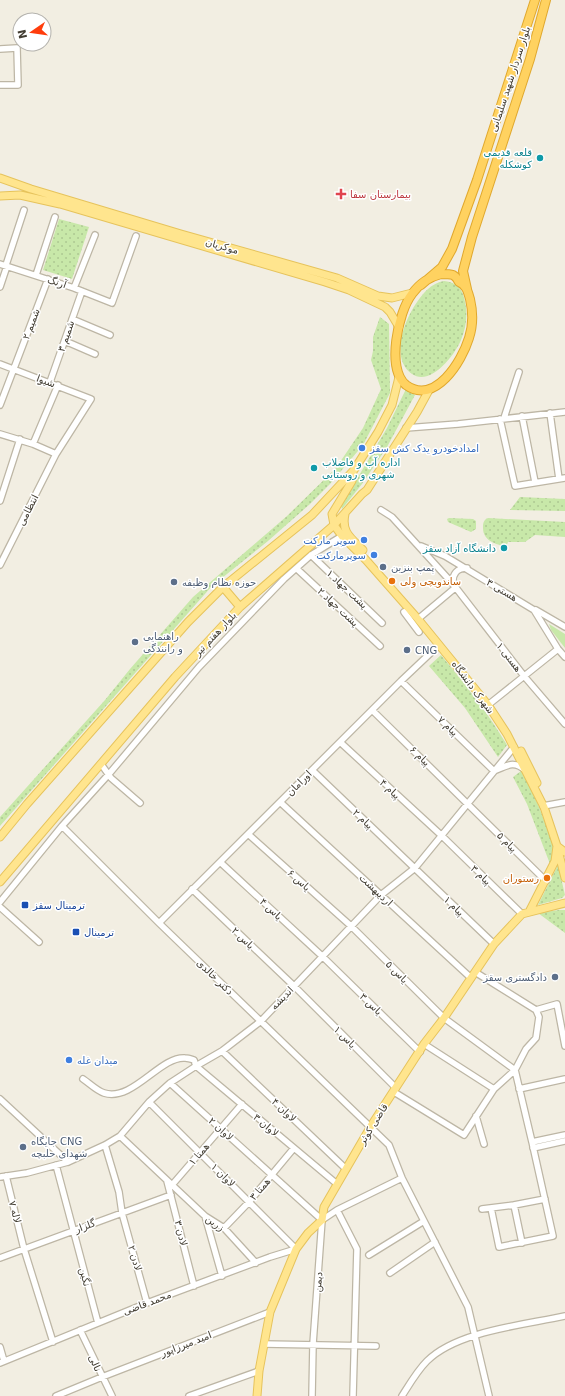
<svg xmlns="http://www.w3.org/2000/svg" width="565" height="1396" font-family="'DejaVu Sans',Cairo,sans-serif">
	<defs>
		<pattern id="grass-dots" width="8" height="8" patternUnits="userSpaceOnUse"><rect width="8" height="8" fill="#c8e8a9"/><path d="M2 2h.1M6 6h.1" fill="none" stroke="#adc892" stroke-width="1.8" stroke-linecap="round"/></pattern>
		<pattern id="park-tufts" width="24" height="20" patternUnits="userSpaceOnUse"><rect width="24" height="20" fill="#c8e8a9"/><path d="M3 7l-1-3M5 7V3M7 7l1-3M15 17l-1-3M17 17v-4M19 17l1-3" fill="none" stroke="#adc892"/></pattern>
	</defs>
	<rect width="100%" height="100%" fill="#f2eee2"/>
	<path fill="url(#grass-dots)" d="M59,219l30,8 -17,52 -29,-9z
		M444,281c13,1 19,8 21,21 3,13 1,26 -4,38 -6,15 -31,47 -49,34 -26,-18 -3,-68 16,-85 4,-4 10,-7 16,-8z
		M380,317l9,7 1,69 -27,52 -33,39 -20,20 -42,37 -56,45 -212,240v-9l105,-117 25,-31 63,-72 94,-81 49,-48 27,-40 18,-39 -10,-29 2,-9v-14z
		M406,389l9,6 -28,52 -25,37 -20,25 -1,-3 46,-78z
		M520,497l45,2v12l-55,-1z
		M449,518l24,1 3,2v8l-5,3 -23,-10 -1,-3z
		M488,518l77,4v15l-30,-2 -10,7h-17l-2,5c-10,-3 -23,-6 -23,-19 0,-4 0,-6 3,-9z
		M441,655c24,29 47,58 66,90l-9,12 -33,-49 -36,-42z
		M521,771l4,5 14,31 16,42 -5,15 -23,-60 -14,-27z
		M558,865l7,30 -3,3 -24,7z
		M559,910h6v23l-27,-20z"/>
	<path fill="url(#park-tufts)" d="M549,624l16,10v14l-14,-18z"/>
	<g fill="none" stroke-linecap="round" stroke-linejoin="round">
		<defs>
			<path id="minor" d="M0,49l17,-1 1,37h-18
				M0,264l74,24 38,15 24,-67
				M6,265l18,-55
				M36,275l19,-58
				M0,287l7,-21
				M74,288l21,-53
				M72,319l38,16
				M65,341l30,13
				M0,364l91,35 -35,55 -56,111
				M50,382l32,-91
				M0,405l48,-126
				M550,413l9,66
				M522,416l13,66
				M504,418l15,-46
				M500,419l15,67 50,-8
				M406,428l52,-4 107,-12
				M0,434l33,10 23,10
				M33,444l25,-59
				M0,501l20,-62
				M381,510l11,7 61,67 71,92 41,48
				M421,546l24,10 89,54 24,39 7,8
				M311,555l71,68
				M297,569l83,77
				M453,584c-1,-10 4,-16 14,-16
				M536,610l29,17
				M404,612l15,20
				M418,619l37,-31
				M401,681l93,90c13,-5 19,-11 31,-1
				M488,705l70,-56
				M372,710l174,171
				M340,742l101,93 81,79
				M101,764l10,14 29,25
				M312,770l182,174
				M280,802l191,176
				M543,806l22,-4
				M62,826l97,97 230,222 13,33 66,129 21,89
				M248,834l103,92 93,92 71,52 17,72 33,-7
				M220,862l102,94 98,96
				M192,889l102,97 102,102
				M0,902l62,-76 47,-52 90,-107 85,-88 27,-24 31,-19
				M0,907l39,35
				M159,923l242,-242 38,-36
				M475,972l61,38
				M424,1044l70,45
				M222,1051l124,118
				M83,1079c6,4 14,12 21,14 29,9 56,-37 81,-35 3,0 6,1 9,2l2,6 141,118
				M170,1083l152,137
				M519,1089l46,-10
				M394,1092l70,43 30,-46 21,-19 11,-21 10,-11 3,-21 -3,-7 21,-6 8,42
				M0,1099l68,63
				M476,1116l8,28
				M120,1136l85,80 19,12 32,35
				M105,1145l14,47 3,21 25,90
				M533,1148l32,-7
				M56,1165l42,158
				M6,1176l18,73 29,93
				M0,1177l27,-4 41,-11 37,-17 15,-9 29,-34 21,-19 26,-17 26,-15 39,-30 120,-126 34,-27 99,-121
				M167,1181l27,105
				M172,1185l70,-81
				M514,1205l8,38
				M491,1208l8,39 54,-11 -21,-94
				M482,1209l32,-4 31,-6
				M337,1210l20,39 -4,147
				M205,1216l17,60
				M322,1220l15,-10 65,-32
				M224,1228l25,-26 45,-54
				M369,1255l55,-34
				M0,1258l171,-63
				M390,1273l45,-31
				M80,1330l32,66
				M264,1344l112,2
				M0,1347l4,14
				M0,1363l147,-60 123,-46 26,-8 -147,-147
				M56,1396l46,-19 168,-65
				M189,1396l70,-25
				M312,1396l1,-52 9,-124
				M402,1396c7,-11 15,-25 25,-35 30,-30 97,-36 138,-45"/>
			<path id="major" d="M0,178l31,11 150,45 156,44 41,18 14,2 20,-5
				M0,196l20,-1 40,9 265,78 24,8 36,17 5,5 9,15
				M353,471l-1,10 -20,33 2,11 8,11 24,24 52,59 70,86 19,29 37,73 13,39 8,32
				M345,514c-4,18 6,24 18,36
				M223,587l17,20
				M521,751l16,32
				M0,837l27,-33 161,-182 35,-35 89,-72 42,-45 24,-38 14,-27 7,-28
				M0,882l175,-205 65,-70 94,-82 28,-31 5,-4 50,-78 12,-22
				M529,912l26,-51 2,-15 8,6
				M257,1396l2,-25 11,-59 26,-63 12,-16 14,-13 2,-13 47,-81 53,-82 20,-26 50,-74 28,-30 43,-11"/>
			<path id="highway" d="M441,274c3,0 9,0 12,1 2,1 5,5 6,7 3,1 5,3 7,6 2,3 3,8 4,11 3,13 3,27 -1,39 -7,23 -34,68 -63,47 -20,-16 -8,-73 6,-91 7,-10 17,-17 29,-20z
				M421,285l21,-18 10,-18 25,-69 58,-180
				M467,289l-4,-18 9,-34 58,-178 16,-59"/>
		</defs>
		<use href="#minor" stroke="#bdb6a5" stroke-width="8"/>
		<use href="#major" stroke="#e6c35c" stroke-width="9"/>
		<use href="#highway" stroke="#e0a82e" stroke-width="10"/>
		<use href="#minor" stroke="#fff" stroke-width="5.5"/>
		<use href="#major" stroke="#ffe58e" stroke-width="7"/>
		<use href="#highway" stroke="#ffd260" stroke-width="8"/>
	</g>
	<g fill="#0f9aa8" stroke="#fff" stroke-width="1.5">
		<circle cx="540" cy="158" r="4"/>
		<circle cx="314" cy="468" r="4"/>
		<circle cx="504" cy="548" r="4"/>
	</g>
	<path fill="#e0444e" stroke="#fff" stroke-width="1.5" d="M339 188h4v4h4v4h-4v4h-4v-4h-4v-4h4z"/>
	<g fill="#3f7fe0" stroke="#fff" stroke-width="1.5">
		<circle cx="362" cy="448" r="4"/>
		<circle cx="364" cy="540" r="4"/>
		<circle cx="374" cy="555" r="4"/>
		<circle cx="69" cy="1060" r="4"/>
	</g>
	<g fill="#5c6f8a" stroke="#fff" stroke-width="1.5">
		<circle cx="383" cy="567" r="4"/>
		<circle cx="174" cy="582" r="4"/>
		<circle cx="135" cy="642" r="4"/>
		<circle cx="407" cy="650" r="4"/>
		<circle cx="555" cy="977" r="4"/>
		<circle cx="23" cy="1147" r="4"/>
	</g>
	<g fill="#e8710a" stroke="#fff" stroke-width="1.5">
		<circle cx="392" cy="581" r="4"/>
		<circle cx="547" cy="878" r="4"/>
	</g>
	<g fill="#1a4fb4" stroke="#fff" stroke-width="1.5">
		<rect x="21" y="901" width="8" height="8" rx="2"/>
		<rect x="72" y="928" width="8" height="8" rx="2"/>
	</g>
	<g text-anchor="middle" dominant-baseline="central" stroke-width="3" stroke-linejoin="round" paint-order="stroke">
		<g font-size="10" fill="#433e33" stroke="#fff">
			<text transform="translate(510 79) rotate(-72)">بلوار سردار شهید سلیمانی</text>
			<text transform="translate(222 246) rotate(16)">موکریان</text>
			<text transform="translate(57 282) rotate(19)">آرنگ</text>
			<text transform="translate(31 324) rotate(-69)">شمیم ۲</text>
			<text transform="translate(66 336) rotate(-71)">شمیم ۳</text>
			<text transform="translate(46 381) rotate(20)">شیوا</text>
			<text transform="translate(28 510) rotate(-63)">انتظامی</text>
			<text transform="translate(347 589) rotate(43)">پشت جهاد ۱</text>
			<text transform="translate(502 590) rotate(31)">هستی ۳</text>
			<text transform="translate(338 607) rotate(43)">پشت جهاد ۲</text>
			<text transform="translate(215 634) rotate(-47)">بلوار هفتم تیر</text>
			<text transform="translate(509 657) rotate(52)">هستی ۱</text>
			<text transform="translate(473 687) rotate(53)">شهرک دانشگاه</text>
			<text transform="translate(448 726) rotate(44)">پیام ۷</text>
			<text transform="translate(420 756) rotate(44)">پیام ۶</text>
			<text transform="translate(299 783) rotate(-45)">اورامان</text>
			<text transform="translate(390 789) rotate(43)">پیام ۴</text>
			<text transform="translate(363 819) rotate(44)">پیام ۲</text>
			<text transform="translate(507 842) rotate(45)">پیام ۵</text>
			<text transform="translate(481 875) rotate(44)">پیام ۳</text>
			<text transform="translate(299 880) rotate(42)">یاس ۶</text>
			<text transform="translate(376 890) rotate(43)">اردیبهشت</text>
			<text transform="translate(454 906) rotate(44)">پیام ۱</text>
			<text transform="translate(271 909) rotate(43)">یاس ۴</text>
			<text transform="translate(243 938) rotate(44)">یاس ۲</text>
			<text transform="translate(397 972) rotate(45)">یاس ۵</text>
			<text transform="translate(215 977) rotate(44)">دکتر خالدی</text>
			<text transform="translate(282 998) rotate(-46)">اندیشه</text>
			<text transform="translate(371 1004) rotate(44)">یاس ۳</text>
			<text transform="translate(345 1037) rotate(45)">یاس ۱</text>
			<text transform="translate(284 1110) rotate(43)">لاوان ۴</text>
			<text transform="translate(373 1124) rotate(-58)">قاضی کوثر</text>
			<text transform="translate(266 1125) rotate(40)">لاوان ۳</text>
			<text transform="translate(221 1129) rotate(42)">لاوان ۲</text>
			<text transform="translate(199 1154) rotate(-49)">همتا ۱</text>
			<text transform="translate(223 1175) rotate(45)">لاوان ۱</text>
			<text transform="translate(260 1189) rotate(-49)">همتا ۳</text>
			<text transform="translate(15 1212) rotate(76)">لاله ۷</text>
			<text transform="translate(215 1223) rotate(35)">زرین</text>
			<text transform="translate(85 1226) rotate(-20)">گلزار</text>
			<text transform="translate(181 1233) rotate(76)">لادن ۳</text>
			<text transform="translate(135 1258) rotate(74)">لادن ۲</text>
			<text transform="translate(85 1277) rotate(75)">نگین</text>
			<text transform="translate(318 1282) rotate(-86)">دیمن</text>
			<text transform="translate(147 1303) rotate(-21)">محمد قاضی</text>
			<text transform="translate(186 1344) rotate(-21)">امید میرزاپور</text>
			<text transform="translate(95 1363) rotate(65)">نالی</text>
		</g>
		<g font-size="10" fill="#0d838f" stroke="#fff" text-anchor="end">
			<text x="532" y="152">قلعه قدیمی<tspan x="532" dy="12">کوشکله</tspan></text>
			<text x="322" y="462" text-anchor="start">اداره آب و فاضلاب<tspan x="322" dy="12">شهری و روستایی</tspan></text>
			<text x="496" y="548">دانشگاه آزاد سقز</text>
		</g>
		<g font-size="10" fill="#be3a42" stroke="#fff" text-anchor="start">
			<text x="350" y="194">بیمارستان سفا</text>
		</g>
		<g font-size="10" fill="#366cbe" stroke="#fff" text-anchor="start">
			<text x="370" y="448">امدادخودرو یدک کش سقز</text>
			<text x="356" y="540" text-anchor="end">سوپر مارکت</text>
			<text x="366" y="555" text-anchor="end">سوپرمارکت</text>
			<text x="77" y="1060">میدان غله</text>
		</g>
		<g font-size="10" fill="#4e5e75" stroke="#fff" text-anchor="start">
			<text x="391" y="567">پمپ بنزین</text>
			<text x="182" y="582">حوزه نظام وظیفه</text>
			<text x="143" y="636">راهنمایی<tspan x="143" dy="12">و رانندگی</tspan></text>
			<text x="415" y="650">CNG</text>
			<text x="547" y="977" text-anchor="end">دادگستری سقز</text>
			<text x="31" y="1141">جایگاه CNG<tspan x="31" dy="12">شهدای حلبچه</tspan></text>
		</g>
		<g font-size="10" fill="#c56008" stroke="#fff" text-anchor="start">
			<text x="400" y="581">ساندویچی ولی</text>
			<text x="539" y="878" text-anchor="end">رستوران</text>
		</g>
		<g font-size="10" fill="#164399" stroke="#fff" text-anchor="start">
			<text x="33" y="905">ترمینال سقز</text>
			<text x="84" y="932">ترمینال</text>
		</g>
	</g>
	<g transform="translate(32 32) rotate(257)"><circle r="19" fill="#ffffff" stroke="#b4b2ad"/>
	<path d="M0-3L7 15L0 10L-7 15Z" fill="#ff3d0c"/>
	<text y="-6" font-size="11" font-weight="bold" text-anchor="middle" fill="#433e33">N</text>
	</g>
</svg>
